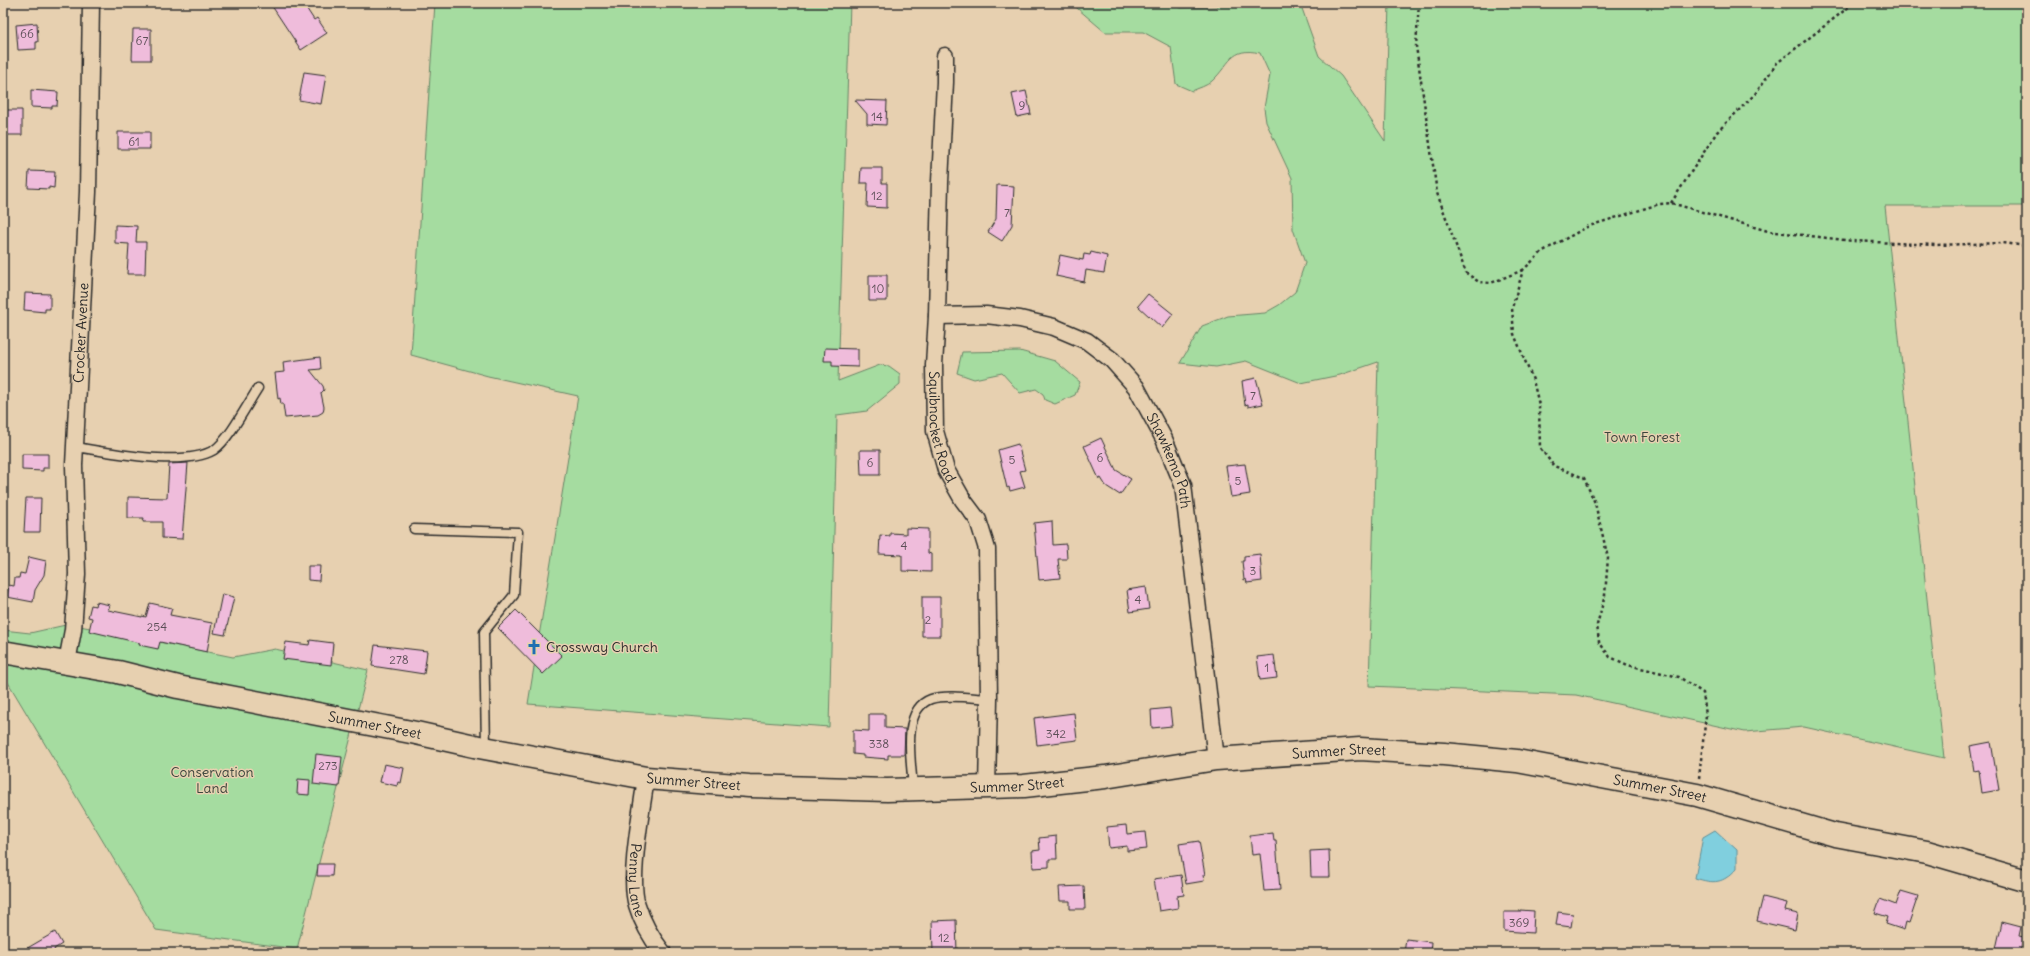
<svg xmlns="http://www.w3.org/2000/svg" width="2030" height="956" font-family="Delius,sans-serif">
	<rect width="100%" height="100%" fill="#e7d0b0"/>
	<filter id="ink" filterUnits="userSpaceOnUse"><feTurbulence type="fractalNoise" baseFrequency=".025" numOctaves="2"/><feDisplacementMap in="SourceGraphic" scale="8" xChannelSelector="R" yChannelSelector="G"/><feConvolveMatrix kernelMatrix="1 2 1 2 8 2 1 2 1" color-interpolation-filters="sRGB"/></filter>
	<g filter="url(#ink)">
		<path fill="#a5dca0" stroke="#688466" d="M435,3h415l-12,378 42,-16 9,1 11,8v10l-33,27 -30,4 -8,312 -301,-23 50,-308 -90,-20 -77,-21z
			M1071,3h102l8,5 36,-1 6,-4h77l19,53 22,20 44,65 4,-138h638v203h-142l59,552 -140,-31 -59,5 -169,-37 -207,-9 9,-324 -38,13 -39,8 -55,-22 -30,6 -36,-4 22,-37 26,-10 37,-3 14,-8 16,-13 10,-29 -12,-34 -1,-51 -26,-56 -2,-14 6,-33 -10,-22c-30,-7 -30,12 -48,28 -5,5 -14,7 -20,10l-16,-7 -5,-37 -28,-15h-38z
			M1020,351l35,10 25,21 -5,13 -20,9 -10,-4 -2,-6 -7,-5 -16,4 -18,-20 -28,6 -17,-6 5,-21z
			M70,624l163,33 42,-8 93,21 -71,279 -141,-19 -153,-256v-44l27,3z"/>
		<path fill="#80cfde" stroke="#5e8d96" d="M1715,830l22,20v18c-14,16 -23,16 -42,10l8,-41z"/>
		<path fill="#efbcdb" stroke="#2b2b2b" d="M270,3h33l11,17 3,-2 10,15 -26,17z
			M37,23l1,19h-2v7l-18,1 -2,-25z
			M133,29h18v31h-19z
			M304,72l22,3 -5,29 -22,-4z
			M31,90l27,2 -1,14h-5v2l-21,-1z
			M1026,91l5,23 -14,3 -5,-23z
			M855,100l32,1 -1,24 -19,-1v-10z
			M3,110h19v25h-19z
			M118,132h32v17h-32z
			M861,168h21v15h5v25l-20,-1 1,-24h-8z
			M29,171l26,1 -1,16 -5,-1v2l-21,-1z
			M997,185l17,1 -2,39 -10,16 -14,-9 8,-13z
			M115,225l22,1 -1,16h10l-1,32h-18l2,-30 -14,-1z
			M1091,252l16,4 -3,17 -18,-3 -2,12 -28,-6 4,-21 23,5 1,-6 6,1z
			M869,275h18v26h-18z
			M25,293l25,1v15h-5v3l-21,-2z
			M1148,294l25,20 -11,14 -24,-22z
			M825,348l33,1v18l-26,-1v-5h-8z
			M320,357l1,12 -11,1 13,16 1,4 -3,3 3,14 -1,5 -5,3 -33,3 -2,-14h-2l-1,-6 -2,1 -3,-26 9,-1 -1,-10z
			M1256,378l7,26 -15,3v-3l-3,1 -3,-24z
			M1101,438l15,32 15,9 -11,16 -14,-9 -5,-8 -2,1 -15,-33z
			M1018,444l7,26 -5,1 5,16 -15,4 -1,-4 -2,1 -9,-38z
			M860,450h20v25h-19z
			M22,454h26v14h-5v3l-21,-1z
			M188,463l-6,76 -20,-1v-16h-19l1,-4h-16v-21l39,1 2,-34z
			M1245,464l5,30 -19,3 -5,-31z
			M26,498h15l-1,34h-16z
			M1052,521l1,24 13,-1 1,15h-9l2,19 -21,2 -5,-57z
			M906,528l22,1v24l3,1v18l-29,-1v-16l-23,-1 1,-19 10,1v-3l16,1z
			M1260,554l2,27 -15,2 -1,-4 -2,1 -2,-19h2v-5z
			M29,557l17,4 -2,14 -9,15 -2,12 -26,-5 2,-12 5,1 1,-8h4l1,-5 5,1z
			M308,566h12l-1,15 -11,-1z
			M1146,587l3,22 -19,3 -3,-22z
			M222,594l12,3 -9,38 -11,-2z
			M922,597h18v39h-18z
			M96,602l14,3 -2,5 34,7v-1l4,1 4,-14 22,5 -2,7 42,8 -5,29 -47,-10 -2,7 -19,-4 1,-2 -51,-12 3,-13 -4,-1 3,-12 4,1z
			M516,610l46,46 -19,18 -45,-46z
			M310,640l23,3 -2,22 -48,-6 3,-17 23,3z
			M375,645l52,6 -3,23 -52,-8z
			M1274,655l3,23 -17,2 -3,-23z
			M1170,708l2,18 -20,2 -1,-18z
			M1074,713l3,27 -40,5 -3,-27z
			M869,714h16v14l20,1 -1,26h-16v4l-25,-2v-2l-10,-1v-24l16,1z
			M1991,742l8,48 -17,3 -3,-23 -5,1 -4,-25z
			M316,754l26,3 -3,30 -26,-3z
			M384,764l20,4 -3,15 -3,-1 -1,4 -17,-4z
			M298,779l12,1 -1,15 -12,-1z
			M1126,825l1,9 18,-2 2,17 -20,2v-5l-18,2 -2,-21z
			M1273,833l1,8h2l4,49 -16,1 -4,-37 -8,1 -2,-19z
			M1056,836l1,23h-8v8l-16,1 -1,-17 8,-1 -1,-12z
			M1199,841l6,34h-2l1,6 -18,3 -7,-40z
			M1329,850l1,27h-19l-1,-26z
			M318,864h15l-1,12h-15z
			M1181,875l3,20 -7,1 1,12 -19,3 -5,-32z
			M1084,886l1,23h-15v-8h-10l-1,-14z
			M1901,891l17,5 -9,27 -3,-1 -2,8 -18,-6 2,-7 -13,-4 5,-14 16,6z
			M1763,897l24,6 -2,8 13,3 -3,16 -38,-9z
			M1520,910l14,1 -1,22 -29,-2v-19h16z
			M1558,912l15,2 -2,13 -15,-2z
			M956,920l1,33h-24l-1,-32z
			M2002,922l19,5 -2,9 5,1 -4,16h-25z
			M55,932l7,12 -8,5 2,4h-37z
			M1406,939l25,3 -1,11h-26z"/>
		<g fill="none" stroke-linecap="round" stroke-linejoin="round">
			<defs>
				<path id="service" d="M75,447c35,5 108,21 139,3 15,-10 34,-47 44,-62
					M414,529l104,3 -4,63 -30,37 2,116
					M913,789c-1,-25 -13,-79 18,-90 15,-5 42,-1 58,0"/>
				<g id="minor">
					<path id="s1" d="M945,56v26l-5,100 -3,134 -3,49 1,66 11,39 17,30 15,20 9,29 2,150 -2,89"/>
					<path id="s2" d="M937,316l49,-1 34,4 34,8 33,14 25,19 24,27 28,52 19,46 33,274"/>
					<path id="s3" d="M67,662l6,-32 4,-56 -3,-109 14,-273 3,-189"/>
					<path id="s4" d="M646,778c-4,30 -18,101 -9,127 5,17 15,34 26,48"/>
				</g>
				<g id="secondary">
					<path id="s5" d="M3,652l115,20 60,15 238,46 63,14 167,31 103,8 138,4 137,-4 81,-9 111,-18 144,-10 84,5 73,7 180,34 138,40 92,17 100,29"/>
				</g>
			</defs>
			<use href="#service" stroke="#2b2b2b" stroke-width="11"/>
			<use href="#minor" stroke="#2b2b2b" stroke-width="19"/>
			<use href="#secondary" stroke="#2b2b2b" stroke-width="25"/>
			<path stroke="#2b2b2b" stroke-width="2.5" stroke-dasharray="3 3" stroke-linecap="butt" d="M1419,3l-3,43 21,147 29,80 13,9 12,1 32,-13
				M1671,203l46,-71 38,-38 22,-31 77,-60
				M1699,778l7,-63 -3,-22 -24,-16 -51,-12 -18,-8 -11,-15 -2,-17 8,-30 3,-37 -13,-55 -11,-25 -30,-12 -14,-18 -1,-43 -6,-25 -19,-46 -2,-26 11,-38 20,-19 46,-25 70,-22 12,-1 97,28 85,10 83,4 67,-2 24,3"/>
			<use href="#service" stroke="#e7d0b0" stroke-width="8"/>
			<use href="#minor" stroke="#e7d0b0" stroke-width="16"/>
			<use href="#secondary" stroke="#e7d0b0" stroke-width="22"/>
		</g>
	</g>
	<defs>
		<symbol id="church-bare" viewBox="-9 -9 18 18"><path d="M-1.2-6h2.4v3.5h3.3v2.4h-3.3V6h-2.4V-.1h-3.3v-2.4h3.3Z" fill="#1f6fb2" stroke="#e7d0b0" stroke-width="2.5" paint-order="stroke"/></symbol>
	</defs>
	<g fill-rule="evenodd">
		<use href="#church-bare" x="523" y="636" width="22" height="22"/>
	</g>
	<g text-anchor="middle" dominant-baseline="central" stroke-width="3" stroke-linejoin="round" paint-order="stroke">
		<g font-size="12" fill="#5c4f57">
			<text x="27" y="33">66</text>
			<text x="142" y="40">67</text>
			<text x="1022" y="105">9</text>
			<text x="877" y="116">14</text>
			<text x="134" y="141">61</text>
			<text x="877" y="195">12</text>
			<text x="1007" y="212">7</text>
			<text x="878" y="288">10</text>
			<text x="1253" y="395">7</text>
			<text x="1100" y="457">6</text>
			<text x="1012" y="459">5</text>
			<text x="870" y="462">6</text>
			<text x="1238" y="480">5</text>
			<text x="904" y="545">4</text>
			<text x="1253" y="570">3</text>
			<text x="1138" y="599">4</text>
			<text x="928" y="619">2</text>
			<text x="157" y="626">254</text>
			<text x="399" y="659">278</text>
			<text x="1267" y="667">1</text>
			<text x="1056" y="733">342</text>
			<text x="879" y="743">338</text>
			<text x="328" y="765">273</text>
			<text x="1519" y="922">369</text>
			<text x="944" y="937">12</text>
		</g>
		<g font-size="14" fill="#2b2b2b" stroke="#e7d0b0">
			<text stroke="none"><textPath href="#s3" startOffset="330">Crocker Avenue</textPath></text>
			<text stroke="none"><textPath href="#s1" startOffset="372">Squibnocket Road</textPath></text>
			<text stroke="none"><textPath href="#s2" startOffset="303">Shawkemo Path</textPath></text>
			<text stroke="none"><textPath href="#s5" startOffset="379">Summer Street</textPath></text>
			<text stroke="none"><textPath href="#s5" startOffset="1351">Summer Street</textPath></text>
			<text stroke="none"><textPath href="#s5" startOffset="703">Summer Street</textPath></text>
			<text stroke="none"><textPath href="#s5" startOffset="1027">Summer Street</textPath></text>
			<text stroke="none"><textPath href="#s5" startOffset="1675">Summer Street</textPath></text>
			<text stroke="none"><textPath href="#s4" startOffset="103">Penny Lane</textPath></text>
		</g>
		<g font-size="14" fill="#3d463d" stroke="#e7d0b0">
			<text x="1642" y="437">Town Forest</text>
			<text x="212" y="772">Conservation<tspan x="212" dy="16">Land</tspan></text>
		</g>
		<g font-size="14" fill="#2b2b2b" stroke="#e7d0b0" text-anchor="start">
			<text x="546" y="647">Crossway Church</text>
		</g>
	</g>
	<rect width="2030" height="956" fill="none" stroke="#e7d0b0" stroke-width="16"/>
	<rect x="8" y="8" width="2014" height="940" fill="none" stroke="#2b2b2b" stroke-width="1.5" filter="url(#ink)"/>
</svg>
